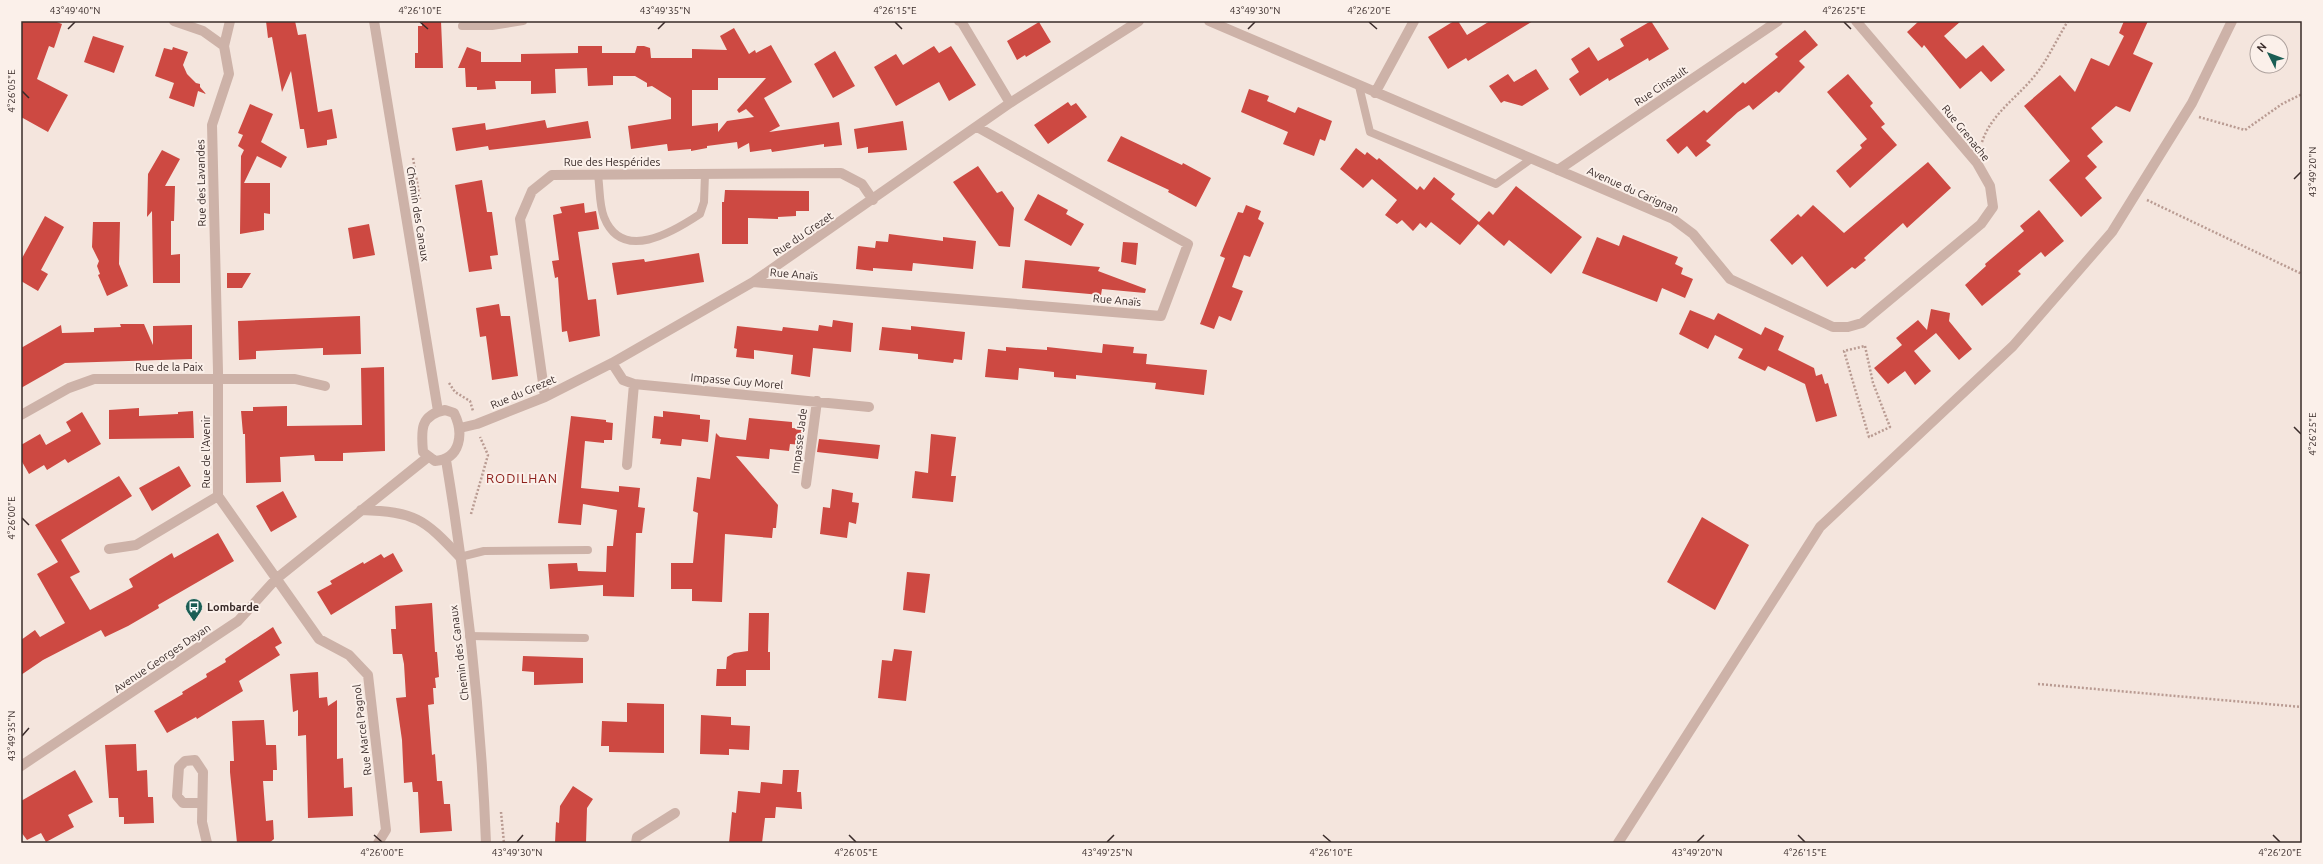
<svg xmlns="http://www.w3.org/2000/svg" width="2323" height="864" font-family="Ubuntu,sans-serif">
	<rect width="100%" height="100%" fill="#f4e5dd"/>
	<path fill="#cd4942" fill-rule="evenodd" d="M21,21h33l8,3 -8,24 -5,-2 -12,33 31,16 -20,37 -27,-15z
		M266,21h29l3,14 8,-1 12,78 14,-3 5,29 -10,2v5l-20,3 -3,-19h-4l-9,-58 -9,21 -10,-55 -4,1z
		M422,21h19l2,47h-28v-15h3v-27h4z
		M1454,21h4l9,14 23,-14h43l-65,40 -2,-3 -18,11 -20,-32z
		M1651,21l18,28 -20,12 -1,-3 -39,23 -1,-3 -28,18 -11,-17 10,-7 -8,-13 18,-12 9,14 26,-15 -4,-7z
		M1919,21h42l-17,15 22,23 17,-14 22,25 -14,12 -10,-11 -21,18 -36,-44 -2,3 -15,-16z
		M2124,21h24l-15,33 20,9 -23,49 -14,-6 -25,22 12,14 -16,14 10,11 -12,11 17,20 -21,19 -32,-37 21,-19 -46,-55 36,-31 15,17 16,-34 18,8 15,-30 -5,-3z
		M1039,22l12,20 -25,15 -1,-2 -8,5 -10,-19z
		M734,28l15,26 6,-4 1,3 15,-8 21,37 -28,16 16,28 -11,6 70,-10 3,23 -18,2v-3l-52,8 -1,-3 -21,3 -1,-9 -11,6 -1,-7 -30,4v2l-16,3v-2l-23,2 -1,-7 -36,5 -3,-23 43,-7v-21l-19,-12 -5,1v-4l-12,-7h-22v9l-25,1 -1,-18 -32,1 1,24 -25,1v-13h-36l1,8 -19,1v-3h-11l-1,-19h-7l9,-21 14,5v10h40v-8l57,-1v-7h24v7h33l2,-7h7l6,2 1,10h41v-9l35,1 -7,-14zM718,78h48l-29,32 2,3 7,-4 8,8 -27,4 -9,11v-9l-26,3v-36h26z
		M1805,30l13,15 -19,16 6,6 -26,26 -3,-2 -23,19 -4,-5 -11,7 -32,29 5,4 -15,12 -9,-11 -9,8 -12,-14 38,-30 3,3 36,-31 2,2 33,-27 -3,-3z
		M93,36l31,10 -10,27 -30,-11z
		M934,46l5,7 12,-7 25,39 -27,16 -10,-19 -43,24 -22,-39 22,-13 7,11z
		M173,47l15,5 -5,13 4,9 9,9 4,1v3l6,7 -8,-3 -4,16 -25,-9 5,-15 -19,-7 9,-28 8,2z
		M835,51l20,35 -22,12 -19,-34z
		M1536,69l13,20 -27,17 -18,-5 -3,2 -12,-17 19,-12 6,8z
		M1848,74l25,29 -3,3 15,18 -4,3 16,18 -47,43 -14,-17 26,-23 -2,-3 7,-6 -40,-47z
		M1249,89l20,7 -2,5 28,12 3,-6 34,14 -7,20 -5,-2 -6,17 -31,-12 5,-12 -47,-20z
		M1068,102l3,4 5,-3 11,14 -39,27 -14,-19z
		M250,104l23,10 -12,28 26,15 -6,11 -24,-12 -13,27h26v31l-6,-1v17l-24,4 1,-78 3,-6 -6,-4 5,-11 -5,-2z
		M545,120l2,8 41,-7 3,17 -102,12 -1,-4 -32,5 -4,-23 33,-5 1,7z
		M903,121l4,29 -39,3v-6l-11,2 -3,-20z
		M1121,136l61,29 1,-2 28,15 -15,29 -28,-15 1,-2 -62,-29z
		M1356,148l9,7 2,-3 10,8 2,-2 38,32 3,-4 4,4 10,-13 21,17 -4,5 28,23 10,-11 4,4 23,-29 66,51 -31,37 -42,-34 -5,6 -26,-22 -18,21 -29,-23 -5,6 -6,-5 -7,8 -11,-11 -5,4 -12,-9 12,-15 -25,-21 -9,9 -23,-19z
		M162,150l18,9 -15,27h10l-1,35h-3v34l9,-1v29h-27l-1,-72 -5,6 1,-43z
		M1928,162l23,26 -44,40 -4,-5 -39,35 2,2 -11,9 -3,-2 -25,20 -25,-31 -10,9 -22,-25 28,-26 3,3 12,-12 31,28z
		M978,166l19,27 5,-2 12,17 -4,39 -11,-1 -46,-64z
		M482,180l5,32h5l6,43 -8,1 2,13 -23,3 -14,-87z
		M725,190l84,1v20h-13v5l-18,1v2l-30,-1v26h-26v-42h2z
		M1038,194l30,16 -2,4 18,10 -13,22 -47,-26z
		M584,203l1,10 11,-2 3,18 -21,3 10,68 8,-1 4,37 -31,6 -2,-11 -5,1 -4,-55 -3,1 -3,-17 7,-1 -6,-45 9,-2 -2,-6z
		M1246,205l15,6 -3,8 6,4 -14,34 -6,-2 -12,32 11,4 -12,30 -12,-5 -5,13 -14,-5 25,-66 -5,-2 18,-44 5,1z
		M2039,210l25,31 -19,16 -4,-5 -23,19 3,3 -39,32 -17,-21 21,-19 -1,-2 39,-33 -4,-5z
		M45,216l19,11 -23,43 7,4 -10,17 -17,-10v-21z
		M93,222h27l-1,42 9,22 -21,10 -9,-21 2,-1 -3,-8 2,-5 -7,-14z
		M369,224l6,31 -22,4 -5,-31z
		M889,234l54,7v-4l33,4 -3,28 -60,-6 -1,8 -39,-3v3l-17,-2 2,-23 17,2 1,-7 12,1z
		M1623,235l55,22 -3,7 8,4 -2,6 12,5 -8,19 -23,-10 -5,14 -75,-29 15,-36 22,9z
		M1123,242l15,1 -2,22 -15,-3z
		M699,253l5,29 -87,13 -5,-32 32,-4 1,3z
		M1025,260l75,7 -2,4 48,18 -1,4 -43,-4 -1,6 -79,-7z
		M227,273h24l-9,15h-15z
		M499,304l2,12h9l8,60 -26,4 -6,-44 -6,1 -4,-29z
		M1931,309l19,4 -1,8 23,28 -13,11 -23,-27 -22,18 17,20 -16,14 -10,-14 -17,13 -14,-16 28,-23 -6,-7 22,-18 9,10z
		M1690,310l24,10 4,-7 43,22 4,-8 19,9 -6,14 36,18 2,8 6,-2 3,10 3,-1 9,33 -21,6 -11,-38 -37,-18 -3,5 -27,-13 5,-9 -28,-14 -7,14 -29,-15z
		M360,316l1,38 -38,1v-7l-67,3v8l-17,1 -1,-39z
		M833,320l20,3 -2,29 -38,-4 -3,29 -19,-3 2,-19 -39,-5v9l-18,-2 1,-8 -3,-1 3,-22 45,5 1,-4 35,4 1,-6 13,2z
		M120,324h24l9,21v-19l39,-1v34l-127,4 -44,25v-40l40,-23 1,8 32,-1v-4l27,-1z
		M911,326l54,6 -3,28 -8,-1 -1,4 -35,-4v-5l-39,-4 3,-23 29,3z
		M1103,344l31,3 -1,6 14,1 -1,10 61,6 -3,25 -49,-6 1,-6 -80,-8v4l-22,-2v-5l-35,-4 -1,12 -33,-3 3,-28 18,2v-4l41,3v-3l55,6z
		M384,367l1,84 -42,2v8h-28l-1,-6 -34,2 1,25 -35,1 -1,-49h-2l-2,-23h12v-4l34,-1v20l75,-1 -1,-57z
		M139,408v8l39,-2v-2l15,-1 1,27 -85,1v-29z
		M663,411l37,4v4l10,1 -2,22 -26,-3 -1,7 -21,-2 1,-5 -9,-1 2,-22 9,1z
		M82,412l19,32 -33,19 -3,-4 -18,11 -3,-5 -15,9 -8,-14v-15l19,-11 6,11 25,-14 -5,-9z
		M571,416l35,4v2l7,1 -1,17h-8v3l-19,-2 -4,47 38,4v-6l21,2 -2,19 7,1 -3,25h-6l-2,64 -31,-1v-11l-53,4 -2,-25 29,-1 1,8 28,1 1,-26h6l4,-36 -34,-6 -2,21 -23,-2z
		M749,418l43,4v6l12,1 -1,16 -13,-1 -1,7 -19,-2 -1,10 -33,-3 42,49 -2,23h-3l-1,10 -47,-4 -3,68 -30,-1v-12h-21v-26h22l5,-50 -5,-2 4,-34 13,2 6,-46 4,4 26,3z
		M931,434l25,3 -5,39h5l-3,26 -41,-4 3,-27 13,2z
		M819,439l61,6 -2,14 -61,-7z
		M179,466l12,20 -39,25 -13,-23z
		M119,476l13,20 -71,44 19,32 -10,5 20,33 43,-23 -4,-8 43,-26 2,5 44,-25 16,28 -76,44 1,3 -31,18 -23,11 -4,-7 -58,30 -22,15v-35l14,-10 5,7 25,-14 -28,-49 21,-12 -23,-37z
		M832,489l21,4 -1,9 7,1 -3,21 -7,-2 -2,16 -27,-4 3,-27 7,1z
		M283,491l14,26 -26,15 -15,-26z
		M1702,517l47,28 -34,65 -48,-28z
		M393,553l10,18 -72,44 -14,-23 15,-8 -2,-3 33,-19 1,2 17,-10 3,4z
		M907,572l23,2 -5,39 -22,-3z
		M432,603l3,49h2l2,25 -4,1 1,10h-3l1,16 -6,1 4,50 3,-1 2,27h5l2,23h6l2,27 -32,2 -2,-41h-5l-1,-10 -8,1 -2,-43 -6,-42 10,-1 -2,-33 -2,-10h-9l-2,-25h5l-1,-23z
		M749,613h20l-1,39h2v18h-24v16h-30l1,-17h9l1,-12 7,-4 14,-2z
		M273,627l9,16 -7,4 5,8 -41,26 4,10 -46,28 -1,-2 -29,16 -13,-22 29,-17 -1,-2 25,-15 -1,-3 20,-12 -1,-3z
		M894,649l18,2 -6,50 -28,-3 4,-38 10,1z
		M523,656l60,2v25l-49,2v-13l-12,-1z
		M318,672l1,26 8,-1 1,9 9,-6v59l6,-1 1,30 8,-1 1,29 -45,2 -2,-83 -8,1v-26l-5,2 -3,-38z
		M627,703l37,1v49l-55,-1v-6h-8l1,-25 25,1z
		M701,715l30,2v8l19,1 -1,24 -20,-1v6l-29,-1z
		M264,720l2,25h10l1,25h-4v11h-10l3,40 7,-1 1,19 -5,4h-32l-7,-71v-11h4l-2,-40z
		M136,744l1,27 10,-1 1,27h5l1,26 -30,1v-7h-5l-1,-19h-9l-4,-53z
		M75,770l18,32 -25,13 6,12 -28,15 -5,-9 -14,7 -6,-8v-31z
		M783,770h16l-2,22h4l1,17 -26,-2 -1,11h-10l-3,25h-33l3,-31 4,1 2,-22 22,2 1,-11 21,2z
		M573,786l20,13 -6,9 -1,35h-31l1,-21 3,1 1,-17z"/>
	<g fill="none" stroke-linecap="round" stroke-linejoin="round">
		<path stroke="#b99b92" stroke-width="2.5" stroke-dasharray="2 2" stroke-linecap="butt" d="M2199,117l46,13 37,-26 20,-10
			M1982,142c9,-27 32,-42 50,-63 15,-17 24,-39 36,-58
			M413,158l7,41
			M2147,200l155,74
			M1865,346l8,37 17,44 -21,10 -25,-86z
			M449,383l6,9 15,9 3,10
			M471,514l17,-59 -8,-18
			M2038,684l264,23
			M501,812l3,31"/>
		<path stroke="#cdb2a8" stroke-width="8" d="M462,26h30l31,-5
			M1359,86l11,46 126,52 35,-25
			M598,175c2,13 1,30 6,42 18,46 69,15 96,-3l4,-12 1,-28
			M460,557l24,-6 104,-1
			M469,636l116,2"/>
		<path stroke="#cdb2a8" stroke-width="10" d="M174,21l29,10 21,15 5,28 -17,51 6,246v125l101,143 30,16 19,20 18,155 -8,13
			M959,21h2l49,82
			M1209,21l464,198 20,15 37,45 103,48h15l14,-4 119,-99 12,-17 -3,-21 -13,-23 -121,-142
			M224,46l6,-25
			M1375,93l39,-72
			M1558,170l220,-149
			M753,282l408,34 27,-72 -211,-117
			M612,363l11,17 11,4 235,23
			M545,397l-25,-178 12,-28 20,-16 289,-2 21,11 11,16
			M21,415l48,-27 25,-9h201l30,7
			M460,428l17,-4 68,-27 67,-34 141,-81 257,-179 129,-82
			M627,465l7,-81
			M806,484l11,-83
			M361,510c55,2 62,8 99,47
			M109,549l27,-4 82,-49
			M21,766l217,-145 38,-42 152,-122
			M202,803h-19l-6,-7 2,-29 6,-6 10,-1 8,12 -1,50 5,21
			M636,843l1,-6 38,-24
			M1618,843l202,-316 193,-181 99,-114 80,-129 40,-82"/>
		<path stroke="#cdb2a8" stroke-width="10" d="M374,21l64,390
			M445,410l9,3c10,20 7,46 -19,48l-12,-9c-2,-22 -3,-37 22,-42z
			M446,460c21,127 35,255 40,383"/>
	</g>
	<path fill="none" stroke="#392b29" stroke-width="1.5" d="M420,22l8,7M895,22l7,7M1369,22l8,7M1844,22l7,7M68,29l7,-7M658,29l7,-7M1248,29l7,-7M22,91l7,7M2294,179l7,-7M2294,427l7,7M22,518l7,7M22,736l7,-8M374,835l8,7M849,835l7,7M1323,835l8,7M1798,835l7,7M2273,835l7,7M517,842l6,-7M1107,842l7,-7M1697,842l7,-7"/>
	<defs>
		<symbol id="bus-pin" viewBox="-11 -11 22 30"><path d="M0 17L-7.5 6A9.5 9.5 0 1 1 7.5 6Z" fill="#1b5e55" stroke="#fbf0ea"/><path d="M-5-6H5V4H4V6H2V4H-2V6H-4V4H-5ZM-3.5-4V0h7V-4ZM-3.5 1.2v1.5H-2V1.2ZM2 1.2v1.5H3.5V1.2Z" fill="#fff"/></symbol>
	</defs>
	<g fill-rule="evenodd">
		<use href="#bus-pin" x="184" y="597" width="20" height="27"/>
	</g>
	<g text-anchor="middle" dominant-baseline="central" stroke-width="4" stroke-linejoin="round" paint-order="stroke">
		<g font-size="11" fill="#392b29" stroke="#fbf0ea">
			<text transform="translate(1661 86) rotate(-34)">Rue Cinsault</text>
			<text transform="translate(1966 133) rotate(51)">Rue Grenache</text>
			<text x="612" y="162">Rue des Hespérides</text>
			<text transform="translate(201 183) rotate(-91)">Rue des Lavandes</text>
			<text transform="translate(1633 190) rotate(24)">Avenue du Carignan</text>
			<text transform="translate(418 214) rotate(81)">Chemin des Canaux</text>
			<text transform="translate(803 234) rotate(-34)">Rue du Grezet</text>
			<text transform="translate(794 274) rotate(5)">Rue Anaïs</text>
			<text transform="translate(1117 300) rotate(5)">Rue Anaïs</text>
			<text x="169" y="367">Rue de la Paix</text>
			<text transform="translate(737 381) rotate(5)">Impasse Guy Morel</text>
			<text transform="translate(523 392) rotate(-23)">Rue du Grezet</text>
			<text transform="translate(799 441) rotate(-83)">Impasse Jade</text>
			<text transform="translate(206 452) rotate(-90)">Rue de l'Avenir</text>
			<text transform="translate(459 653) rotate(-97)">Chemin des Canaux</text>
			<text transform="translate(162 658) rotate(-34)">Avenue Georges Dayan</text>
			<text transform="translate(362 730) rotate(-97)">Rue Marcel Pagnol</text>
		</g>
		<g font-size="11" font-weight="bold" fill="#392b29" stroke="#fbf0ea" text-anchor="start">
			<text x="207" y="607">Lombarde</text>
		</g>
		<g font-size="13" letter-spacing="1" fill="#8e221d" stroke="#fbf0ea">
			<text x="522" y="478">RODILHAN</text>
		</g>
	</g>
	<rect width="2323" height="864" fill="none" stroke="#fbf0ea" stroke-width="44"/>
	<g transform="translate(2269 54) rotate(312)"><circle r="19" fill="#fbf0ea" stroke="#ada19d"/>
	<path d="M0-3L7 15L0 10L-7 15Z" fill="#1b5e55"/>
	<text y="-6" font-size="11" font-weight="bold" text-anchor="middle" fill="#392b29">N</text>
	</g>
	<rect x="22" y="22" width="2279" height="820" fill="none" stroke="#392b29" stroke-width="1.5"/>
	<g font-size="10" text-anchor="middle" fill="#392b29">
		<text x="75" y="14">43°49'40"N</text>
		<text x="420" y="14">4°26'10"E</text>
		<text x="665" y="14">43°49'35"N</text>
		<text x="895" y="14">4°26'15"E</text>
		<text x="1255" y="14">43°49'30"N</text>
		<text x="1369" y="14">4°26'20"E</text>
		<text x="1844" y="14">4°26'25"E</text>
		<text transform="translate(11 91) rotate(-90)" y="4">4°26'05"E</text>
		<text transform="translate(2312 172) rotate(-90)" y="4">43°49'20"N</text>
		<text transform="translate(2312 434) rotate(-90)" y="4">4°26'25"E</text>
		<text transform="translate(11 518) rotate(-90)" y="4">4°26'00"E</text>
		<text transform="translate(11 736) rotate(-90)" y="4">43°49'35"N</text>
		<text x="382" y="856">4°26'00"E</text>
		<text x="517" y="856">43°49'30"N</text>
		<text x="856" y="856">4°26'05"E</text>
		<text x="1107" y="856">43°49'25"N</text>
		<text x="1331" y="856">4°26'10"E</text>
		<text x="1697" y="856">43°49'20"N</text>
		<text x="1805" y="856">4°26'15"E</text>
		<text x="2280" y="856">4°26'20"E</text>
	</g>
</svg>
